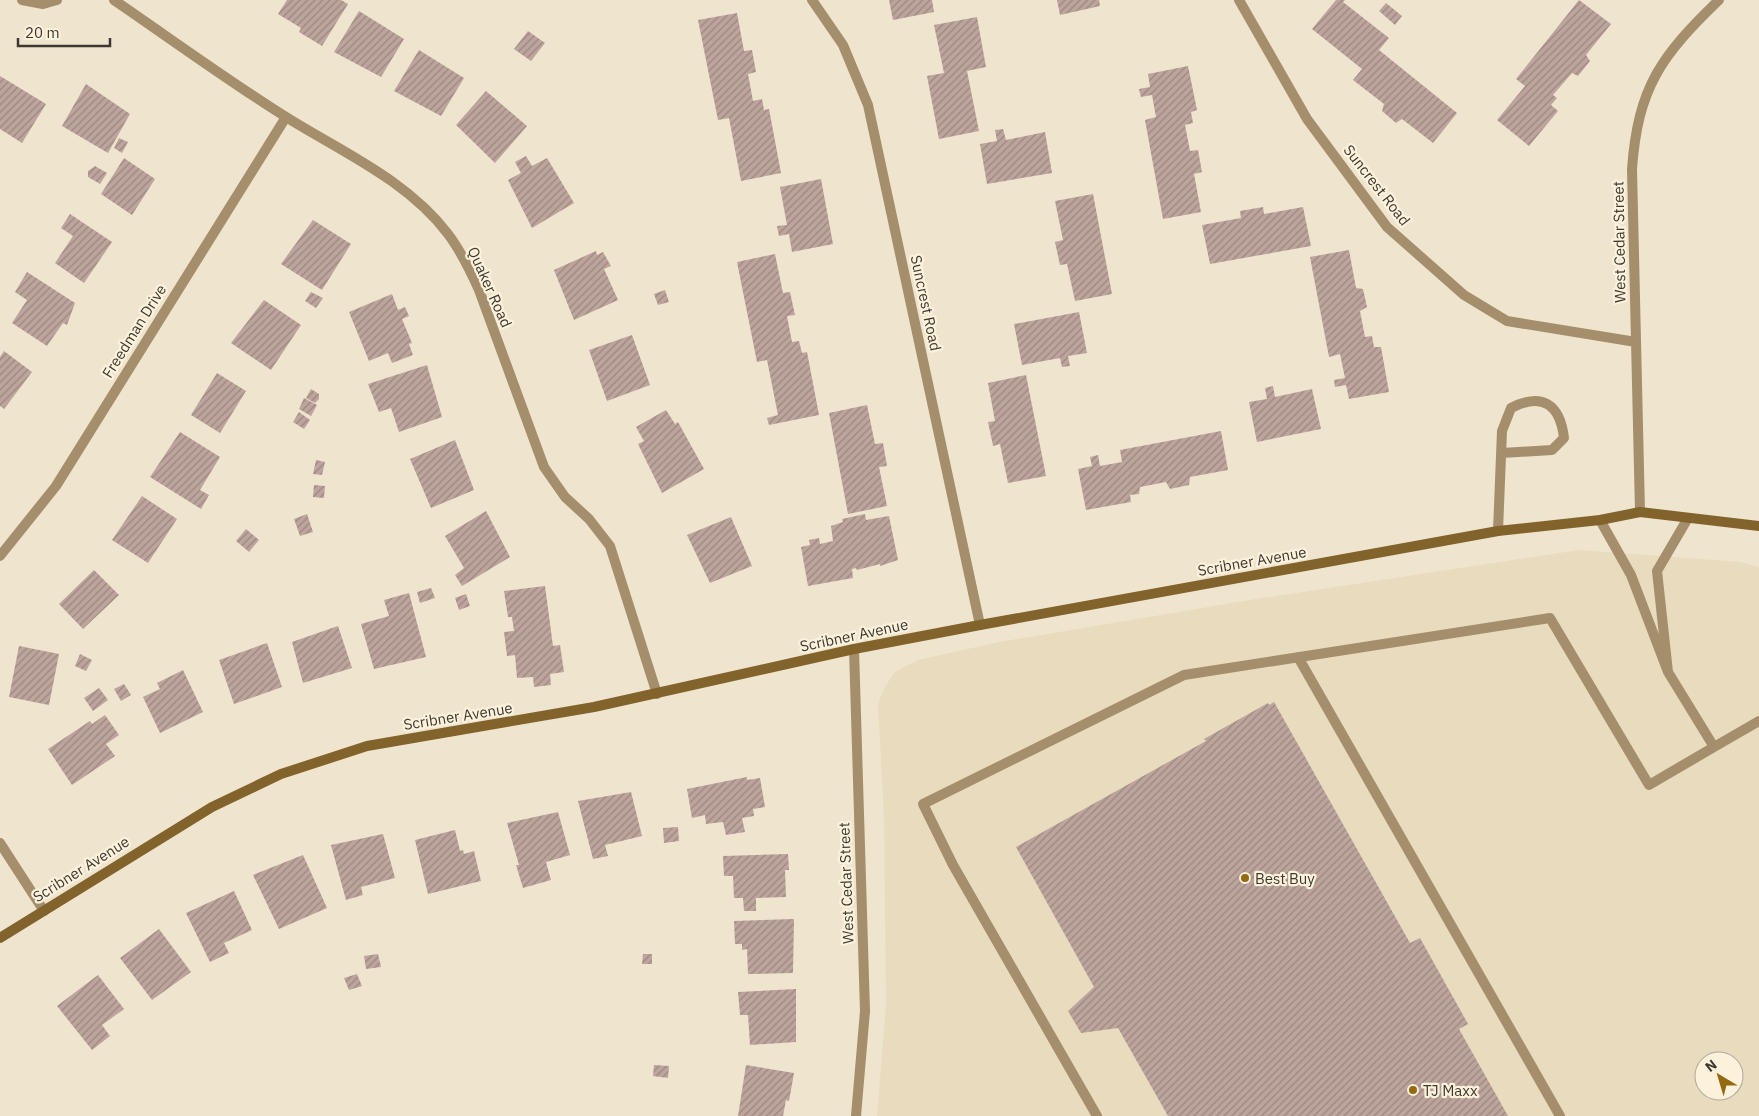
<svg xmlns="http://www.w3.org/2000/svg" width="1759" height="1116" font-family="'IBM Plex Sans',sans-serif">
	<defs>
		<pattern id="building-hatch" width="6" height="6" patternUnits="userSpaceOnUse" patternTransform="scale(1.25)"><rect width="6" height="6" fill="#bda49c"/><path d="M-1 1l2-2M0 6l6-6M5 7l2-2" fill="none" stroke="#9b8780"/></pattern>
	</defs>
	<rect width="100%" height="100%" fill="#efe5cf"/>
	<path fill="#e8dbbe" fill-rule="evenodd" d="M1579,550l161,12 19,5v549h-882l9,-112 -2,-186 -6,-114 6,-16 11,-16 23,-12 81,-18 257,-43zM1704,1061h30v30h-30z"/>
	<path fill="url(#building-hatch)" d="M287,0h54l7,4 -26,42 -23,-14 2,-4 -23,-14z
		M889,0h43l2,12 -41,8z
		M1057,0h42l1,6 -40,9z
		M1336,0h9l-2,2 46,36 -10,12 78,63 -24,30 -31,-24 -6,4 -14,-12 2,-7 -31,-24 9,-11 -50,-40z
		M1579,0l32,24 -25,31 4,6 -12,15 -6,-3 -19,22 4,3 -6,7 7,6 -29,35 -32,-26 28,-34 -9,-7z
		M1386,3l16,13 -7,9 -16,-14z
		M359,11l45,28 -23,38 -47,-25z
		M737,13l7,38 8,-1 4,22 -8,2 5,27 9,-2 2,11 5,-1 12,64 -40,8 -12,-63 -11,2 -20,-100z
		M977,17l9,50 -19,4 12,60 -40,8 -12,-63 17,-3 -10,-48z
		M528,31l17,12 -14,18 -17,-12z
		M419,50l45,28 -23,38 -47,-25z
		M1188,66l9,44 -6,2 2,11 -8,2 5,26 8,-1 4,22 -8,2 7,38 -38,7 -18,-99 11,-3 -4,-22 -11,2 -2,-8 11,-2 -2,-13z
		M0,76l46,28 -24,39 -22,-14z
		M86,84l44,30 -22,39 -46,-27z
		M486,91l41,35 -32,37 -39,-38z
		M1003,129l3,11 39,-8 7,41 -65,11 -7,-40 17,-3 -2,-11z
		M119,138l9,4 -6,11 -8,-5z
		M526,156l6,10 15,-8 27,45 -42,25 -24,-48 13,-7 -6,-11z
		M124,158l31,21 -23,36 -31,-21z
		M95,166l12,7 -7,11 -12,-7v-6z
		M821,179l12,65 -41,8 -3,-18 -10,2 -2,-10 10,-1 -7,-38z
		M1093,194l19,100 -37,7 -8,-37 -7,1 -5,-23 8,-2 -8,-39z
		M1263,207l1,7 39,-7 8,39 -101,18 -8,-39 39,-7 -1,-7z
		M70,214l42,28 -28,41 -29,-20 18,-27 -12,-8z
		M313,220l38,24 -29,46 -41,-26z
		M1349,250l7,38 7,1 4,18 -7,4 5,26 7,-1 2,11h7l8,45 -40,7 -3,-14 -11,2 -1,-7 11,-2 -5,-24 -11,3 -19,-100z
		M596,251l1,4 6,-3 8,14 -7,3 14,31 -44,20 -20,-50z
		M775,254l8,39 7,-1 5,23 -8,1 5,26 7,-1 3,12 5,-1 12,63 -50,10 -2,-7 11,-3 -11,-55 -10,2 -20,-100z
		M27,272l48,31 -8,22 -4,-2 -16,23 -35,-23 15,-23 -12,-8z
		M665,290l4,12 -11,3 -4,-11z
		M311,292l12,6 -7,10 -11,-7z
		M392,294l6,16 7,-3 4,9 -7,3 10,24 -3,1 4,11 -21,8 -4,-10 -19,8 -20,-49z
		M264,300l37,25 -30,45 -40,-27z
		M1079,312l8,41 -19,3 2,10 -8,1 -2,-9 -38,7 -8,-41z
		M632,335l18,50 -43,16 -18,-51z
		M4,351l28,21 -28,37 -4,-3v-49z
		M427,365l15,52 -43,15 -8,-24 -12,4 -11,-28z
		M217,373l29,18 -26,42 -29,-18z
		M1026,375l20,101 -38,7 -8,-39 -7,2 -5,-24 7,-1 -7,-38z
		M1273,386l2,11 37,-8 9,40 -64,13 -8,-40 18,-3 -2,-11z
		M311,389l8,5v5l-4,4 -9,-5z
		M304,398l13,7 -6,11 -12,-7z
		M867,405l8,39 8,-1 4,23 -8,1 8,39 -39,8 -19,-101z
		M666,410l9,14 3,-2 26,47 -42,24 -24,-49 6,-3 -8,-14z
		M299,412l11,8 -6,9 -11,-7z
		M1221,431l7,39 -38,7 -1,8 -19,4 -4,-7 -26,5 -1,7 -9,1 1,7 -45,8 -8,-41 14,-3 -2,-9 8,-2 2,11 22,-4 -2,-12z
		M180,432l40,25 -20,33 9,5 -8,14 -51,-32z
		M455,440l19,50 -43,18 -21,-49z
		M316,460l9,2 -3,13 -9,-1z
		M314,485l11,1 -1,12 -11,-1z
		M142,496l35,23 -29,44 -36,-23z
		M486,511l24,46 -48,29 -7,-11 9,-7 -19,-32z
		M307,514l6,18 -13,4 -6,-17z
		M865,514l1,6 23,-4 9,44 -18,6v-2l-23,6 -1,-2 -4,1 1,9 -45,8 -7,-39 9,-2 -1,-5 10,-2 1,6 13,-3 -2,-15 12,-4 -1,-3z
		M731,517l21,49 -42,17 -23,-48z
		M246,529l13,11 -10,12 -13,-11z
		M94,570l25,25 -36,34 -24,-25z
		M545,586l8,60 7,-1 4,27 -14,2 1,11 -17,2 -1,-10 -16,1 -2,-23 -8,1 -3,-24 10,-1 -2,-14h-4l-4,-26z
		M431,588l4,10 -15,5 -3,-11z
		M409,593l17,64 -52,12 -13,-45 28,-8 -5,-16z
		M466,594l4,12 -11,4 -4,-12z
		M338,626l14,42 -49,15 -11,-41z
		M267,643l15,44 -48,17 -15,-44z
		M19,646l40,8 -10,51 -40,-8z
		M80,654l12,6 -6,11 -11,-5z
		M183,670l20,42 -43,21 -17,-36 17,-8 -3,-6z
		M124,684l7,11 -10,6 -7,-12z
		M99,688l9,12 -15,11 -9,-13z
		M1274,702l136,241 10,-5 48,86 -9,5 49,87h-340l-50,-88 -37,5 -13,-22 26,-24 -78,-140 190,-106 -2,-2 64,-36 1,2z
		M105,715l14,20 -13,9 9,12 -43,29 -24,-36 42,-28 2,3z
		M747,777v3l13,-2 5,29 -12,2 1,7 -12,2 3,14 -19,3 -3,-13 -17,2 -1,-9 -13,3 -5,-29z
		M631,792l11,44 -37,9 3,11 -15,3 -15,-58z
		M558,812l12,43 -24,7 5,18 -28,8 -7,-23h3l-12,-42z
		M678,827l1,14 -15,2 -1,-15z
		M455,830l5,21 3,-1 1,4 10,-3 7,30 -53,13 -13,-54z
		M383,834l12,44 -34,9 2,8 -17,5 -15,-55z
		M788,854l1,16h-4l1,27 -30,1v13h-12l-1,-13h-9l-1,-22h-9l-1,-20z
		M303,855l24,53 -48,21 -26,-54z
		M234,891l18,39 -28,13 5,10 -19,9 -24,-49z
		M794,919l-1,54 -45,1 -1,-25 -5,1v-6h-7l-1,-23z
		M159,929l32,43 -39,28 -32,-42z
		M378,954l3,13 -15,2 -2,-13z
		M643,954h9v10h-10z
		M357,974l5,12 -13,4 -5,-12z
		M98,975l26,34 -22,16 8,11 -18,14 -35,-44z
		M796,989v53l-46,3 -2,-30h-8l-2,-23z
		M654,1065l15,1 -1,12 -15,-2z
		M746,1065l48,8 -5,28 -3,-1 -3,16h-45z"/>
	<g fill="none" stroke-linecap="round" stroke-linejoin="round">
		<path stroke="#a48e6b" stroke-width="10" d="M1600,520l31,55 37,97 -11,-101 31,-53
			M1498,531l4,-100 9,-23c31,-16 49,-4 53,30l-12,12 -50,3
			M1298,657l262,459
			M1668,672l46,75 45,-26
			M1097,1116l-144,-251 -30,-61 261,-129 366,-57 99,167 65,-38"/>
		<path stroke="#a48e6b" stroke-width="10" d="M22,0l21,4 14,-4
			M114,0c57,39 113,80 172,117 56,35 121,63 162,117 13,17 22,36 31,56l65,177 21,30 24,22 21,27 47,148
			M812,0l31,45 25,60 112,520
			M1239,0l68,119 80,108 77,68 43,26 129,21
			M1640,512l-8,-343c6,-82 29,-113 87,-169
			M0,556l56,-70 230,-369
			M854,649l11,362 -9,105
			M0,843l44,68"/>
		<path stroke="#83632c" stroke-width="10" d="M0,938l212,-131 69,-33 86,-28 227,-39 260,-58 126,-24 518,-94 102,-11 40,-8 119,14"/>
	</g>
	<g fill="#936a13" stroke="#fcf2dc" stroke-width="2">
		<circle cx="1245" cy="878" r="5"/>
		<circle cx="1413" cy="1090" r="5"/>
	</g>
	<g text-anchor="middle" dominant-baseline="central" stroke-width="4.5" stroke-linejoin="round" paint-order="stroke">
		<g font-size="15" fill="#3d3931" stroke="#fcf2dc">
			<text transform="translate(1377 185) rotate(52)">Suncrest Road</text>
			<text transform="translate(1619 242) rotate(-91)">West Cedar Street</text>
			<text transform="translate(490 287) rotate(66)">Quaker Road</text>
			<text transform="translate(926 303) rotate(78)">Suncrest Road</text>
			<text transform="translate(134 331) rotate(-58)">Freedman Drive</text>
			<text transform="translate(1252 561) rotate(-10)">Scribner Avenue</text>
			<text transform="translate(854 635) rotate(-12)">Scribner Avenue</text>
			<text transform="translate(458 716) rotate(-9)">Scribner Avenue</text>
			<text transform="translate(81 869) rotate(-32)">Scribner Avenue</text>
			<text transform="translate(846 883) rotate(-92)">West Cedar Street</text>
		</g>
		<g font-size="15" fill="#3d3931" stroke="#fcf2dc" text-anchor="start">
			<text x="1255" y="878">Best Buy</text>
			<text x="1423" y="1090">TJ Maxx</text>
		</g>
	</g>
	<g transform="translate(1719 1076) rotate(322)"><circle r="24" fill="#fcf2dc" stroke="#b0a898"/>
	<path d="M0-4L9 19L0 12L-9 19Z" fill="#936a13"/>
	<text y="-8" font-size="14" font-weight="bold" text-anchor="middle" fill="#3d3931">N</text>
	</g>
	<path d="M18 38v8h92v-8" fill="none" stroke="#3d3931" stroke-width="2.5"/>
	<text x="25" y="38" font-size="15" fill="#3d3931" stroke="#fcf2dc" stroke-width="4" paint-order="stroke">20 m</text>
</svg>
